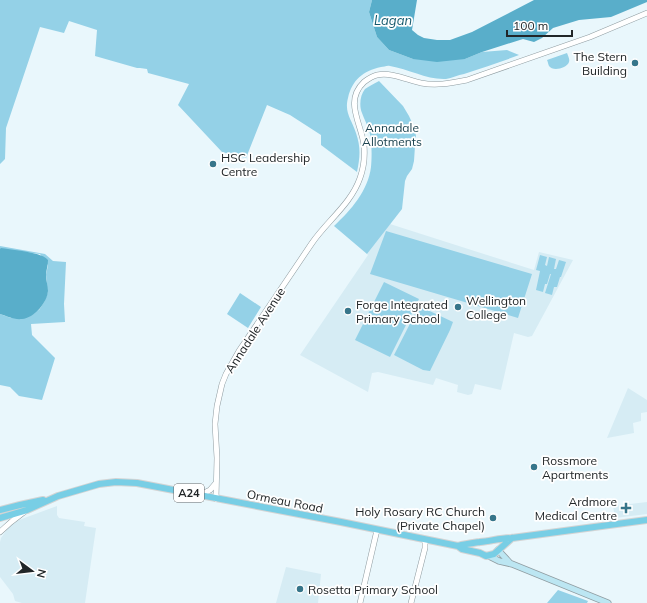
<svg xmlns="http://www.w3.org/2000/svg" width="647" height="603" font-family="Mulish,sans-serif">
	<rect width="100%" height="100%" fill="#e9f7fc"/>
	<path fill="#d6ecf4" d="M390,224l144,46 5,-18 34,8 -41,76 -4,1 -14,-4 -13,57 -26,-6 -3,10 -4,1 -11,-3 1,-7 -22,-7 -3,7 -55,-13 -6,1 -4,19 -68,-37 68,-100 -1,-1z
		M628,388l19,12v12l-6,1v8l-8,2 1,10 -27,5z
		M647,502v12l-32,4 -2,-12z
		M57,506v9l2,3 26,4 -1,4 12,2 -11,75h-63l-7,-2 -2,-7 -13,-17v-35l1,-4 7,-10 11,-8z
		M286,567l35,7 -3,29h-42z"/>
	<path fill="#94d1e7" d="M0,0h372l-3,12 8,25 12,13 24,9h52l17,-7 25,-2 12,5c-18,7 -37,13 -55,19 -6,1 -12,4 -18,5 -19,1 -37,-10 -56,-13 -3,-1 -6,1 -9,1 -18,4 -29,13 -33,31 -4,15 4,22 8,35 5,15 4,24 1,39l-36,-27v-10l-31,-20 -23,-10 -21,53 -24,-6 -44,-47 11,-21 -41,-11 -1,-4 -7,-1h-3l-42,-12 2,-26 -28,-9 -5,12 -24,-6 -34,101 -1,31 -5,5z
		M567,53c1,3 3,6 2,9 -2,6 -16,10 -20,4 -1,-2 -1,-4 -2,-6z
		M379,81l24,25 6,10 5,11 2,9 -1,10 -1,15 -2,8 -5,7 -2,5 -3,28 -35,45 -33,-28c17,-16 34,-35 37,-59 1,-11 1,-27 -2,-37 -2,-6 -5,-11 -7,-17 -3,-7 -2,-18 3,-24 4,-3 9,-5 14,-8z
		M386,231l146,43 -14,44 -148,-44z
		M0,246l45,8 8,7 13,1 -2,42 1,18 -34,2 1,11 23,23 -13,42 -23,-4 -9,-9 -10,-2v-71l11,4 28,-8 5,-8 4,-10 -2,-17 2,-10 -8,-11 -40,-5z
		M540,255l7,2 -2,8 2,1 2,-9 7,2 -2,10h2l3,-9 7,2 -5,15h-1l-3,10h-3l-2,8 -7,-2 6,-19h-1l-3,10h-2l-2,8 -7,-2 4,-19 -4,-1z
		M384,282l35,17 -29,58 -35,-17z
		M240,293l21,14 -13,21 -21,-14z
		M419,306l34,16 -3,8 -20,41 -7,-1 -29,-15z
		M558,590l30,11 -1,2h-40z"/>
	<path fill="#59aeca" d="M372,0h45l-5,30 6,5 6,3 13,2h13l22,-8 62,-32h113v2l-36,15 -32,3 -26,8 -11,10 -8,4 -11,-3 -41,13 -17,7 -28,3 -24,-3 -24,-9 -12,-13 -8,-25z
		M1,248c11,2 41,4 47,12 0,6 -2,10 -2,16 0,5 2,9 2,15 -1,12 -14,27 -26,28 -8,1 -15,-3 -22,-5v-65z"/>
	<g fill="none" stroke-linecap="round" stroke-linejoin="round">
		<defs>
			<path id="tertiary" d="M200,495l10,-5 6,-7
				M216,499l1,-41 -2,-34 2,-18 5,-22 4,-10 13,-23 73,-108c15,-22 39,-39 48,-65 4,-11 5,-22 4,-33 -3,-22 -20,-44 0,-63 4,-3 8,-6 13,-7 15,-3 30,5 44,8 16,3 30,0 46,-3l123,-43 57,-24
				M0,532l11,-10 13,-10
				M360,603l17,-73
				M411,603l14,-55v-8"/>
			<path id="secondary" d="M498,550l12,13
				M489,556l10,5 13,3 96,39"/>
			<path id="primary" d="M0,510l20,-5 23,-5
				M0,518l27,-8 31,-14 41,-12 17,-2 21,1 204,39 117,24 4,3 18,4 6,3 8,-2 18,-16
				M458,546c7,-2 15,-3 22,-4 11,-1 21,-4 32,-4l135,-18"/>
		</defs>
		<use href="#tertiary" stroke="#8f9ca1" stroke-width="6"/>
		<use href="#secondary" stroke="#8f9ca1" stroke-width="7"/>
		<use href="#primary" stroke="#d3d4d4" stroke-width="8"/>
		<use href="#tertiary" stroke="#fff" stroke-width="5"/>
		<use href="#secondary" stroke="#bce6f2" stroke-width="5.5"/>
		<use href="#primary" stroke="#78cee5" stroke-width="6"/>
	</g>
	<g fill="#36758a" stroke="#fff" stroke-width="1.5">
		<circle cx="635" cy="63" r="4"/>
		<circle cx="213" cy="164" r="4"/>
		<circle cx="458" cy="307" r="4"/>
		<circle cx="348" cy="311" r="4"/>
		<circle cx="534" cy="467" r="4"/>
		<path d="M624 502h4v4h4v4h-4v4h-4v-4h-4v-4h4z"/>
		<circle cx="493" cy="518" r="4"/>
		<circle cx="300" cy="589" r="4"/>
	</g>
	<g text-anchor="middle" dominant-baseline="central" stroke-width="3.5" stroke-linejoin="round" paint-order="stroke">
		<rect fill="#fff" stroke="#646768" stroke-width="1" x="174" y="484" width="30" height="18" rx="3"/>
		<g font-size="11" font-weight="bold" fill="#212628">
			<text x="189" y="493">A24</text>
		</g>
		<g font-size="12" fill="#212628" stroke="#fff" text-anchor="start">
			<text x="627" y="56" text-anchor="end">The Stern<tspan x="627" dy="14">Building</tspan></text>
			<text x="221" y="157">HSC Leadership<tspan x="221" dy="14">Centre</tspan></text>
			<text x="466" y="300">Wellington<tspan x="466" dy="14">College</tspan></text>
			<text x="356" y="304">Forge Integrated<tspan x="356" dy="14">Primary School</tspan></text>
			<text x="542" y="460">Rossmore<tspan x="542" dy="14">Apartments</tspan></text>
			<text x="617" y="501" text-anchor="end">Ardmore<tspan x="617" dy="14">Medical Centre</tspan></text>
			<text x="485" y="511" text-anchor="end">Holy Rosary RC Church<tspan x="485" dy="14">(Private Chapel)</tspan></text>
			<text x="308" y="589">Rosetta Primary School</text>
		</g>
		<g font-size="12" fill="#1c4350" stroke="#fff">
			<text x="392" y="127">Annadale<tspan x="392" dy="14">Allotments</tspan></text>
		</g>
		<g font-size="12" fill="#212628" stroke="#fff">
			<text transform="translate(255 330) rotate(-57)">Annadale Avenue</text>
			<text transform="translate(285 501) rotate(11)">Ormeau Road</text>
		</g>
		<g font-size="13" font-style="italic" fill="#155a6e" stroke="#fff">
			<text x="393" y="20">Lagan</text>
		</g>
	</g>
	<g transform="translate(32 571) rotate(105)" stroke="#ffffff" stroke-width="3" paint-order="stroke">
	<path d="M0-3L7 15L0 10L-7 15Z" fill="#212628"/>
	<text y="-6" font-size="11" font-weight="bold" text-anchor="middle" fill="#212628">N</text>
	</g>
	<path d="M507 30v6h65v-6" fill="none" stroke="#212628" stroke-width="2"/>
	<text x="513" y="30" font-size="12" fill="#212628" stroke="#ffffff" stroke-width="3" paint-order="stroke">100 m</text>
</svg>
